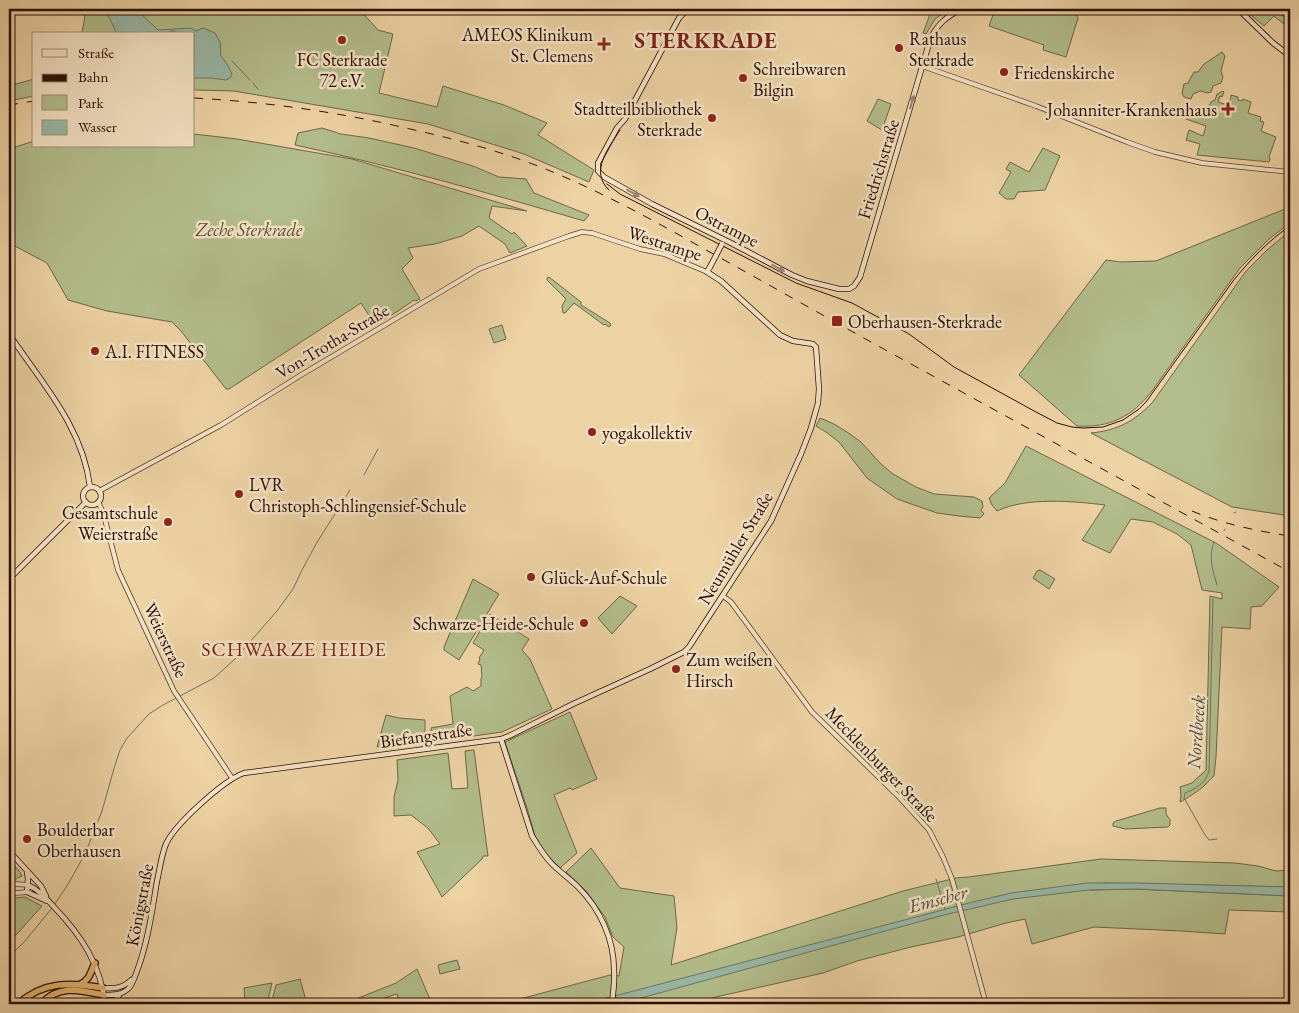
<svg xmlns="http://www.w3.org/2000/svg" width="1299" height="1013" font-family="'EB Garamond',serif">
	<rect width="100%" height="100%" fill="#edd2a4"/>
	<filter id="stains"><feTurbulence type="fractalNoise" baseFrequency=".004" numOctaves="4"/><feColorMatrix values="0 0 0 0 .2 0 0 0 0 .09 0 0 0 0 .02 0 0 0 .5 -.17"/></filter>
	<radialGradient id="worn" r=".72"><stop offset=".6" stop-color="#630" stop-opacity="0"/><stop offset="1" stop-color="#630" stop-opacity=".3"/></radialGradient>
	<path fill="#b2bd8b" stroke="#6e6548" d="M86,9h273l19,21 15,4 -14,59 58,14 6,-21 61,19 43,18 -9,12 56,35 -5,12 -65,-28 -96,-30 -194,-33 -40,-1v-56h-111l-1,-1z
		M932,9h17l-14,10 -9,15 -3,-1z
		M995,9h79l4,9 -12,39 -23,-7 1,-5 -55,-19z
		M1247,9h25l18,11v9l-16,-13 -10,10 -18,-15z
		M1222,52l3,4 -4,15 2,6 -2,6 -8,3 -2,6 -3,1 -8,-2 -7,3 -2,5 -7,-2 -2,-4 2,-9 4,-1 6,-11h4l6,-8z
		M34,79v17l-25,5v-15z
		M1223,91l1,1 -2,5 -2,-1 -2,6 10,3 2,-4 1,-6 7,2v3l4,1 1,-2 8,3 -3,11 13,4 -1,4 4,1 -3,9 15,6 -7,20 1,2 -1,3 -72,-7 3,-11 -14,-4 3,-10 14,6 3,-10 -20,-7 3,-6h2v-1l-1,-1 1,-5 10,4 8,-4 2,-4 4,-2 2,-6z
		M878,99l13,5 -9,26 -15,-9z
		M322,128l19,6 28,4 45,10 59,18 26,11 27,2 8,14 55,22 -5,6c-95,-28 -191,-55 -289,-76l3,-12z
		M194,134l43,5 115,20 175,52 -35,-5 -3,12 23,16 2,-2 13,14 -17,7 -5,-9 -26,-18 -17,10 -27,8 -27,4 5,10 -11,11 18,30 -4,2 -2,-1 -16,11 -23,14 -14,-22 -132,86h-3l-45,-58 -9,-9 -65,-11 -39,-11 -21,-37 -38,-20v-94l25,-8v5h160z
		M1043,148l17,8 -15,34 -27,2 -4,7h-8l-7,-6 12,-21 -5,-3 4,-7 19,10z
		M1290,207v16l-21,16 -29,29 -88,123c-20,26 -43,37 -75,35l-58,-51 87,-115 14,2 36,-1z
		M1290,231v285l-58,-9 -141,-74c27,-3 42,-11 61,-30l94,-132 21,-21z
		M549,277l32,25v3l29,18 1,2 -2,2 -4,-3 -1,1 -30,-22 -9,10h-2l-1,-7 4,-7 -19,-19v-2z
		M502,325l4,14 -12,4 -5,-14z
		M820,418l14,6 13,8 14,10 20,22 12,10 23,13 18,7 40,3 8,4 1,6 -2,3 3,4 -4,4 -21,-2 -22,-3 -40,-14 -30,-21 -28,-36 -13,-10 -10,-6z
		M1026,446l190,97 63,44 -17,19 -11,1 -1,22 -28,-2 -6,130 -2,19c-4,3 -6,6 -9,9 -5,5 -19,14 -25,17l1,-7 -1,-8 12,-4 14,-13 4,-174 12,3v-6l-20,-3 -11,-45 -14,-11 -24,-12 -22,-3 -21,34 -28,-13 23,-35c-32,-4 -79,-8 -108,6l-5,-6 -3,-7 16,-15z
		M1040,570l15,9 -6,10 -16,-11 4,-7z
		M473,579l26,15 -40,66 -15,-10v-3z
		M620,596l17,10 -25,28 -14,-16z
		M490,614l39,25 -7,11 8,9 22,50 -50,23 -71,10v-14l22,-4 -3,-28 17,-9 6,4 8,-5v-8l1,-1 -1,-12 -3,-1 2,-5 -1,-1 5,-8 -11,-7z
		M570,712l27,67 -25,11 -2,-2 -16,7 23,58 -17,15 -14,-14 -11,-18 -8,-28 -22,-66z
		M386,715l13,3 26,2v23l-48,4z
		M474,750l14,106h-5l-1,3 -40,38 -25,-45 23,-8 -12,-16 -17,-13 -17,1v-19l4,-17 -1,-20 51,-7 4,36 16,-1 -3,-37z
		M1160,808h6v6l4,6v5l-2,2 -43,2 -12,-3v-3l3,-2z
		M591,848l29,40 54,8 3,32 -6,37 232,-74 53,-13 13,-1 132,-18 134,4 23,3 18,5 14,-1v17l-186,-4 -14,7 45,-1 155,7v16l-61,-2 -4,24 -44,-3 -87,-4 -62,17 -7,-25 -19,4 -48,14 -47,10 -54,14 -34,12 -107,24 -24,7h-191l109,-29 9,1 5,-29 -11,-10 -8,-20 -19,-26 -20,-19z
		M9,859l11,13 2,4 -13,6z
		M25,897l17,9 -26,29 -7,6v-41l6,-2z
		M457,960l3,9 -20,5 -2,-9z
		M417,969l15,35h-32l-3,-10 -32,10h-8l-1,-5 40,-16z
		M300,979l7,25h-36l5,-19z
		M272,983l-5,21h-22l-1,-16z"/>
	<path fill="#99b8a6" stroke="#6d7465" d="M106,9h13l2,1 4,-1h11l22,21 33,-2 5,3 7,-3 12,5 5,9 1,14 6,8 5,10 -2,4 -4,2 -15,-2h-17v-44h-18v-2l-1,-1h-5l-2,3h-51l-9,-19z
		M1087,883h50l153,4v9l-155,-7 -46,1 -76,9 -69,16 -325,89h-35l389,-102 38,-9z"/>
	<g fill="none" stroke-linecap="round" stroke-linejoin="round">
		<path stroke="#6d7465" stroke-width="1" d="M232,61l18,19
			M253,83l5,6
			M364,475l14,-26
			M1234,513l2,-1
			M1224,531l1,-2
			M1214,542c-6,15 -1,29 3,43
			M1213,598l-4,174c-5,12 -12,16 -24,21l-1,5 21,37 4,5 8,-1
			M936,879l9,30
			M54,905l13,-19 14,-25 8,-17 13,-33 13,-46 5,-15 7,-12 22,-24 14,-9 51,-27 21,-19 42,-48 16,-22 9,-19 14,-26 34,-54
			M9,957l16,-16 27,-33"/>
		<defs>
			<path id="tertiary" d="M674,9l7,6
				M922,66l114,40 91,36 28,10 47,11 88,9
				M99,491l122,-66 80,-50 178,-106 90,-33 13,-4 10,1 48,16 24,5 43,18
				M98,502l5,10 15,58 56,121 58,87
				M723,596l8,6 81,110 87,85 30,33 14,27 9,22 34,125
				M9,887l7,-3 12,1
				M9,895l7,-2 11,-1"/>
			<path id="secondary" d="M688,9l-9,9 -54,101 -8,9 -19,35v8l6,6 48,27 79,39 61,32 15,6 32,8h10l5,-3 6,-9 70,-237c7,-16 17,-24 32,-31
				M1238,9l35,34 17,13
				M9,334c32,48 74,93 81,153
				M83 496a9 9 0 1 1 18 0a9 9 0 1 1-18 0Z
				M9,579l77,-77
				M501,739l31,97c6,10 12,20 20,28 8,8 18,15 26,23 22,22 36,52 36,83 1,11 -1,23 -2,34
				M9,851l32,35 5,10
				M27,872l1,7 -1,13 20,9
				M28,885c11,5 18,13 26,22 27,28 47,58 51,97
				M103,988c11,1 20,0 28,-8
				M104,995c9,0 18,0 25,-7 4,-5 6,-12 8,-17 11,-29 15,-60 20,-90 3,-12 4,-25 9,-37 9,-20 58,-64 78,-71l257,-34 8,-3 64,-32 77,-35 34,-17 5,-5 82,-126 30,-67 10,-26 7,-25 1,-14 -3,-42 -3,-3 -20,-3 -13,-6 -59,-54 -14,-9 3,-5
				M113,1004l6,-9"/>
			<path id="motorway" d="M1284,9l6,4
				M79,985c11,-5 11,-12 16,-22
				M18,1004c26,-23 52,-22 85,-16
				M41,1004c18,-20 39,-14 63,-9"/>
		</defs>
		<use href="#tertiary" stroke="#5b3e2c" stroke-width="5.5"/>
		<use href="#secondary" stroke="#2a0d04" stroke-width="6"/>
		<use href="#motorway" stroke="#2a0d04" stroke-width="8"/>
		<use href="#tertiary" stroke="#f3e2c4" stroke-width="4"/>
		<use href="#secondary" stroke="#f3e2c4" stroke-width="4.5"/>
		<use href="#motorway" stroke="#e6b972" stroke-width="5.5"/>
		<path stroke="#2a0d04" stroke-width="1" d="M607,184l13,10 176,89 56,20 57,31 45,33 82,45 21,11 15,4 11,1 20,-1 20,-7 16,-11 7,-7 87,-121c17,-21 35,-40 57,-55
			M609,190c-20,-19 0,-42 11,-60"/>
		<path stroke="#2a0d04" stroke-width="1" stroke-dasharray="9 9" stroke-linecap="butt" d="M194,98c73,4 145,14 216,31 45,10 90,22 133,39 57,23 110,52 163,82 62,34 123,69 185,103 133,73 266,146 399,219
			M9,105l25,-4
			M1192,511c31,13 65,20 98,25"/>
		<defs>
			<path id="secondary-bridge" d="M710,267l12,-23"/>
		</defs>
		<use href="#secondary-bridge" stroke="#2a0d04" stroke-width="6" stroke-linecap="butt"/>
		<use href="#secondary-bridge" stroke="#f3e2c4" stroke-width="4.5"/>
	</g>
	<defs><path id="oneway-solid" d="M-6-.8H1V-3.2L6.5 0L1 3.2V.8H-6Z" transform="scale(1.25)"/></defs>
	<g fill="#99826e">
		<use href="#oneway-solid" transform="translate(912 102) rotate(-74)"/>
		<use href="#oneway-solid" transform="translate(633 193) rotate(29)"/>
		<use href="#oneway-solid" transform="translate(778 268) rotate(28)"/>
	</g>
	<g fill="#8f2418" stroke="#f3e2c4" stroke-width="2">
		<circle cx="342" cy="40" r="5"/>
		<path d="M601.5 36.5h5v5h5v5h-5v5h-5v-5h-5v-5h5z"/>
		<circle cx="899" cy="48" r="5"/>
		<circle cx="1004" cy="72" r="5"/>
		<circle cx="743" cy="78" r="5"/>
		<path d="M1225.5 101.5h5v5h5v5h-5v5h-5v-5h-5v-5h5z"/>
		<circle cx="712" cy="118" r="5"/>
		<rect x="831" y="315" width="12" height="12" rx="2.5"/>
		<circle cx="95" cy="351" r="5"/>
		<circle cx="592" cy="432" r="5"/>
		<circle cx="239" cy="494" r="5"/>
		<circle cx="168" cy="522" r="5"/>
		<circle cx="531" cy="577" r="5"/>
		<circle cx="584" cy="623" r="5"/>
		<circle cx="676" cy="669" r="5"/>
		<circle cx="27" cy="839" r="5"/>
	</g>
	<g text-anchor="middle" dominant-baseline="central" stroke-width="5" stroke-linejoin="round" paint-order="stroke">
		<g font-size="18" fill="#2a0d04" stroke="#f3e2c4" text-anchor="start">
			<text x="593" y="34" text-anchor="end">AMEOS Klinikum<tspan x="593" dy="21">St. Clemens</tspan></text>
			<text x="909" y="38">Rathaus<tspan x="909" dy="21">Sterkrade</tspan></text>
			<text x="342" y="59" text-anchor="middle">FC Sterkrade<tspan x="342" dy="21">72 e.V.</tspan></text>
			<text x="753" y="68">Schreibwaren<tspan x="753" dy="21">Bilgin</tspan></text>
			<text x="1014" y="72">Friedenskirche</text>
			<text x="702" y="108" text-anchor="end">Stadtteilbibliothek<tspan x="702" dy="21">Sterkrade</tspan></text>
			<text x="1217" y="109" text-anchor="end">Johanniter-Krankenhaus</text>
			<text x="848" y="321">Oberhausen-Sterkrade</text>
			<text x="105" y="351">A.I. FITNESS</text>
			<text x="602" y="432">yogakollektiv</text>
			<text x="249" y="484">LVR<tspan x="249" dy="21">Christoph-Schlingensief-Schule</tspan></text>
			<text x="158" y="512" text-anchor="end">Gesamtschule<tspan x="158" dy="21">Weierstraße</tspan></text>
			<text x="541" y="577">Glück-Auf-Schule</text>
			<text x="574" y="623" text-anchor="end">Schwarze-Heide-Schule</text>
			<text x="686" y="659">Zum weißen<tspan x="686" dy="21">Hirsch</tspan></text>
			<text x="37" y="829">Boulderbar<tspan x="37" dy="21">Oberhausen</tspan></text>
		</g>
		<g font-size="18" fill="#2a0d04" stroke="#f3e2c4">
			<text transform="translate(878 169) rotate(-73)">Friedrichstraße</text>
			<text transform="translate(727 226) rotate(27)">Ostrampe</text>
			<text transform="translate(665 243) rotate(18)">Westrampe</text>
			<text transform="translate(332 341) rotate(-31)">Von-Trotha-Straße</text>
			<text transform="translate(735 548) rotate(-59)">Neumühler Straße</text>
			<text transform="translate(166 640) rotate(65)">Weierstraße</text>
			<text transform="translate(426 735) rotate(-8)">Biefangstraße</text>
			<text transform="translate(882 764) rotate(46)">Mecklenburger Straße</text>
			<text transform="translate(139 905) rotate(-79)">Königstraße</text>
		</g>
		<g font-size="18" font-style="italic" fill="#5a4b33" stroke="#f3e2c4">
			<text x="249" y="229">Zeche Sterkrade</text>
		</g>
		<g font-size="19" font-style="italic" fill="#51493d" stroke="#f3e2c4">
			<text transform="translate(1196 732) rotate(-86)">Nordbeeck</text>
			<text transform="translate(938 899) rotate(-15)">Emscher</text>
		</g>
		<g font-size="20" letter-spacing="1" fill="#7a1f14" stroke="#f3e2c4">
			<text x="294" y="649">SCHWARZE HEIDE</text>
		</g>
		<g font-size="22" font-weight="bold" letter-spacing="1" fill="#7a1f14" stroke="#f3e2c4">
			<text x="706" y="40">STERKRADE</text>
		</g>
	</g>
	<rect width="1299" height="1013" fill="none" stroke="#edd2a4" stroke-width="30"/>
	<rect x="10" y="10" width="1279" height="993" fill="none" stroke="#2a0d04" stroke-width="2.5"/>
	<rect x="15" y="15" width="1269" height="983" fill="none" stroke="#2a0d04"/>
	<rect x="32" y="32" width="162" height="115" fill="#f3e2c4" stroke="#a38d77"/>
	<rect x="42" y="49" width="25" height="8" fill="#f3e2c4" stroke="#a38d77"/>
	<text x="78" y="58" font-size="15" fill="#2a0d04">Straße</text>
	<rect x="42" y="74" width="25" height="8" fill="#2a0d04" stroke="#a38d77"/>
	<text x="78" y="82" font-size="15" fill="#2a0d04">Bahn</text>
	<rect x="42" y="95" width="25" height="15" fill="#b2bd8b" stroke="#a38d77"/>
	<text x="78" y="108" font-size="15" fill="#2a0d04">Park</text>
	<rect x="42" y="120" width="25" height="15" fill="#99b8a6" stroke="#a38d77"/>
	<text x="78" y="132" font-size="15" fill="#2a0d04">Wasser</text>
	<rect width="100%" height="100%" filter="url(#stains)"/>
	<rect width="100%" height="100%" fill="url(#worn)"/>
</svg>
